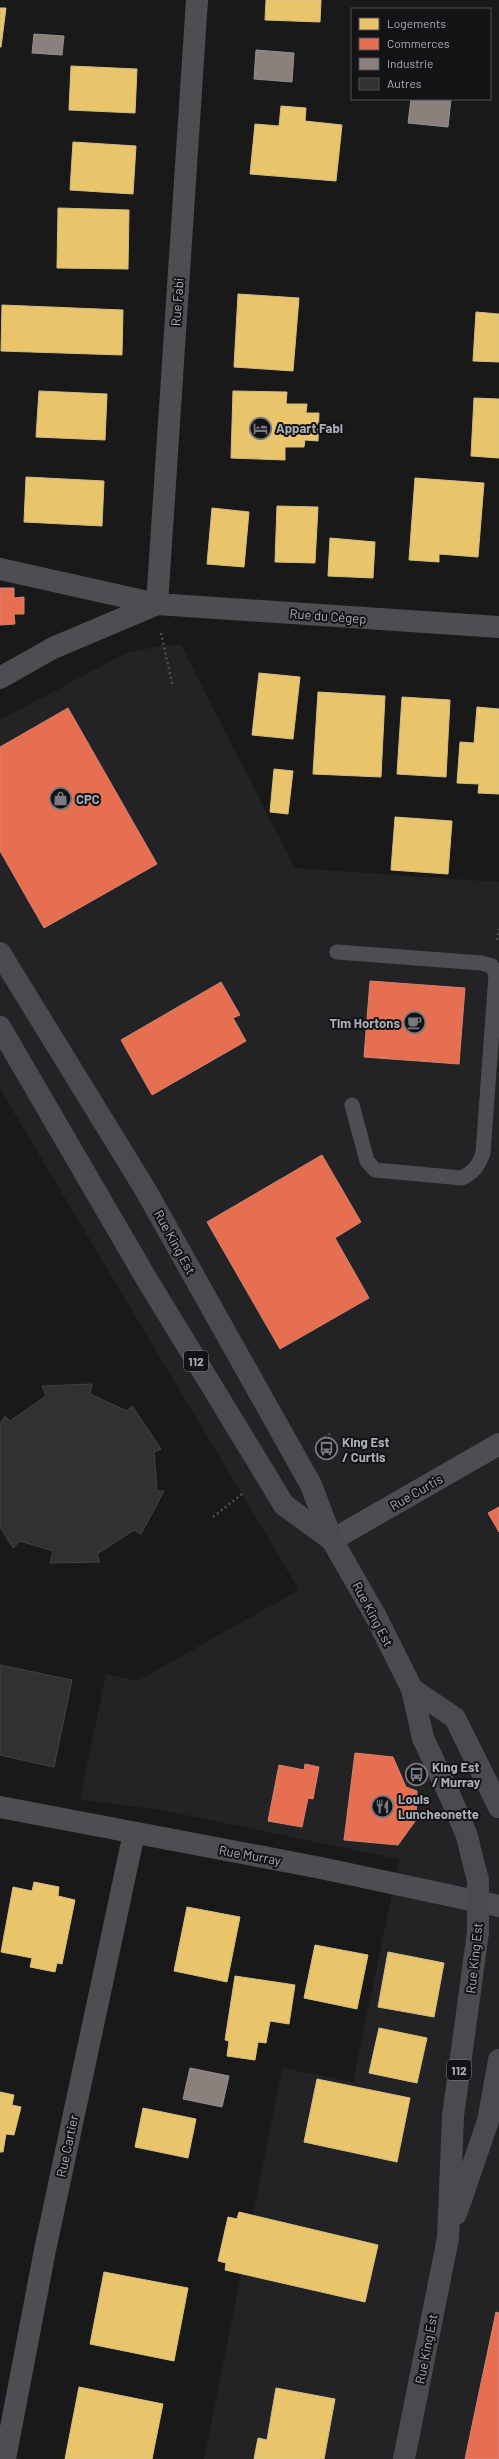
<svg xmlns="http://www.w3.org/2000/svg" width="499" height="2459" font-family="Barlow,sans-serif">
	<rect width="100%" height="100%" fill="#191919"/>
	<path fill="#232325" d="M162,645h19l114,223 204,14v1577h-295l78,-391 71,14 46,-223 -238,-49 -81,-10 26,-126 31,7 162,-91 -299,-501v-369l124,-66z"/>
	<path fill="#e9c46a" stroke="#d6be82" d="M266,0h55l-1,22 -55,-2z
		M0,8h6l-5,39h-1z
		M71,66l66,3 -2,44 -66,-3z
		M281,106l25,2 -1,13 37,4 -6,56 -86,-7 5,-50 24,2z
		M73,142l63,4 -3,48 -63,-4z
		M58,208l71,2 -1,59 -71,-1z
		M238,294l61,4 -6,73 -59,-4z
		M2,305l121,5 -1,45 -121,-4z
		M476,312l23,2v48l-26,-1z
		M39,391l68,3 -2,46 -69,-3z
		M233,391l54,1 -1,12h21l-1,9h13l-1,28 -13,-1 -1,7h-19v13l-54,-2z
		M474,398l25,1v59l-28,-2z
		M26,477l78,4 -2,45 -78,-4z
		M415,478l69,5 -6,74 -39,-3v8l-30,-2z
		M277,506l41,1 -3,56 -40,-1z
		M212,508l37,4 -5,55 -37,-3z
		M330,538l45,4 -2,36 -45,-2z
		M259,673l41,4 -7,62 -41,-4z
		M318,692l67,4 -4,81 -68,-3z
		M402,697l48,3 -4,77 -49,-3z
		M477,707l22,2v85l-21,-1 1,-9 -22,-1 3,-41 14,1z
		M274,769l19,2 -5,43 -18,-2z
		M395,817l57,4 -4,53 -57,-4z
		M34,1882l25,5 -1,9 17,4 -13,64 -5,-1 -2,9 -25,-5 2,-9 -31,-6 12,-65 19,4z
		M187,1907l53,10 -13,65 -53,-11z
		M315,1945l53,10 -11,54 -53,-11z
		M388,1952l56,11 -10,54 -56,-10z
		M235,1976l60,9 -6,39 -19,-3 -4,22 -8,-1 -3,18 -28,-4 2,-15 -4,-1z
		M379,2028l48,10 -10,45 -48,-10z
		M317,2079l93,19 -13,64 -93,-20z
		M0,2092l14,3 -2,10 9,2 -7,28 -8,-1 -3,18h-3z
		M143,2108l53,11 -8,39 -53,-11z
		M239,2212l139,33 -13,57 -140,-32 1,-7 -8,-2 10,-44 9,2z
		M104,2272l84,16 -14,73 -84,-17z
		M79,2387l84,17 -11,55h-87z
		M276,2388l59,11 -11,60h-70l4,-21 9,2z"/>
	<path fill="#e76f51" stroke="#d58270" d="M0,588h14v10l10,-1v17h-10l1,10 -15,1z
		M68,708l89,156 -113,64 -44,-77v-104z
		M370,981l95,7 -6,76 -95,-7z
		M221,982l19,33 -7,3 13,23 -94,54 -31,-55z
		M322,1155l39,67 -26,16 34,60 -89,51 -73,-127z
		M499,1507v25l-11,-19z
		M355,1753l38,4 13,30 11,4 -1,29 -18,25 -54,-5z
		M305,1764l14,3 -6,32 -5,-1 -6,29 -34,-6 11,-56 25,5z
		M496,2312l3,1v146h-34z"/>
	<path fill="#8a817c" stroke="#948f8e" d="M34,34l30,2 -2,19 -30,-2z
		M256,50l38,3 -2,29 -38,-3z
		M411,99h40l-3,28 -40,-4z
		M190,2068l39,8 -7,31 -39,-8z"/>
	<path fill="#313131" stroke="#414245" d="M92,1384l-2,10 37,17 5,-5 29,43 -7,3 3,39h7l-23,43 -7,-4 -37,24 3,8 -50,1 3,-12 -33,-10 -7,7 -13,-21v-103l5,-8 5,5 36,-25 -4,-10z
		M0,1665l72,15 -18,87 -54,-12z"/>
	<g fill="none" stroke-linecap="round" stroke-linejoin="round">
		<path stroke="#4f5053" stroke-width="2.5" stroke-dasharray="2 3" stroke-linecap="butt" d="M161,633l12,54
			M497,940l2,-11
			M320,1440l11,-7
			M213,1517l29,-23"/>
		<path stroke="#4d4e52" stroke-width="15" d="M337,952l144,11 11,3 4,9 -13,178c-4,12 -9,19 -21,25l-87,-8 -8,-9 -15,-56"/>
		<path stroke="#4d4e52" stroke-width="22" d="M0,569l157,35 342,23
			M157,604l40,-604
			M0,678l53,-30 104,-44
			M332,1540l167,-96
			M0,1807l321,61 178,38
			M5,2459l40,-209 89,-417"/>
		<path stroke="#4a4b4e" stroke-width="22" d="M0,953l145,236 166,296 21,55 43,75 37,74 11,49 27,58 17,40 6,25 5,19v52l-25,184 -5,122 -44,221
			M0,1027l146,251 138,227 48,35
			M412,1689l43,29 44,89
			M456,2214l32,-93 11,-61"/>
	</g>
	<defs>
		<symbol id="hotel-ring" viewBox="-11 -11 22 22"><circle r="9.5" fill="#131315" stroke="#787a81" stroke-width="1.5"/><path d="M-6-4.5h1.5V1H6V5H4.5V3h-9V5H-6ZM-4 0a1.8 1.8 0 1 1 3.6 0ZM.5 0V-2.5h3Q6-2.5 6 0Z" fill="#787a81"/></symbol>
		<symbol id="shop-ring" viewBox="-11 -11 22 22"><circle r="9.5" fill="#131315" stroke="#787a81" stroke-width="1.5"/><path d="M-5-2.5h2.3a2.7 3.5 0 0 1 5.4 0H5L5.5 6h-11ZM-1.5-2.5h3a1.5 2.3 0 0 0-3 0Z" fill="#787a81"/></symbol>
		<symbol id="cafe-ring" viewBox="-11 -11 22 22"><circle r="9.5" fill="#131315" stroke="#787a81" stroke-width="1.5"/><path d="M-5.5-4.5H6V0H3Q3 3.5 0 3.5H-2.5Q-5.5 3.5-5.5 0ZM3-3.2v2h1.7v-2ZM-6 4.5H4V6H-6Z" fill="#787a81"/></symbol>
		<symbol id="bus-ring" viewBox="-11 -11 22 22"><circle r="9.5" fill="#131315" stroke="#787a81" stroke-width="1.5"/><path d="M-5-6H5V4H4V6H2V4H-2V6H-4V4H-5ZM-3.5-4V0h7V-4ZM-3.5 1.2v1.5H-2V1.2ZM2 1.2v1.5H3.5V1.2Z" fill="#787a81"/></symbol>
		<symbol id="restaurant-ring" viewBox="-11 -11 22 22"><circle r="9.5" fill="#131315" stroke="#787a81" stroke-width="1.5"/><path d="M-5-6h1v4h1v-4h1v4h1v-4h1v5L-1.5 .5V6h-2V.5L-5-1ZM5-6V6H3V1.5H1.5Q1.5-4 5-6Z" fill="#787a81"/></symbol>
	</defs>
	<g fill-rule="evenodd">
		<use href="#hotel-ring" x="248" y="416" width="25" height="25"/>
		<use href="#shop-ring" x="48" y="786" width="25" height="25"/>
		<use href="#cafe-ring" x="402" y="1010" width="25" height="25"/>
		<use href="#bus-ring" x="314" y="1436" width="25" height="25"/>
		<use href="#bus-ring" x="404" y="1762" width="25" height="25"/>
		<use href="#restaurant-ring" x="370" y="1794" width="25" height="25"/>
	</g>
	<g text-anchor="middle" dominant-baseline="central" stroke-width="4" stroke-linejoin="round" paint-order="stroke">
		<g fill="#131315" stroke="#7d8088" stroke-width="1">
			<rect x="184" y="1351" width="24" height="20" rx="3"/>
			<rect x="447" y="2060" width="24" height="20" rx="3"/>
		</g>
		<g font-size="12" font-weight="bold" fill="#abafb9">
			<text x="196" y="1361">112</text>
			<text x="459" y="2070">112</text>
		</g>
		<g font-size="13" fill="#abafb9" stroke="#131315">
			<text transform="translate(177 302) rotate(-86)">Rue Fabi</text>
			<text transform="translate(328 616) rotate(4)">Rue du Cégep</text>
			<text transform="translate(175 1242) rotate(61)">Rue King Est</text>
			<text transform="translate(416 1492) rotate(-30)">Rue Curtis</text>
			<text transform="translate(373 1614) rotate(62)">Rue King Est</text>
			<text transform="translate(250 1855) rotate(10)">Rue Murray</text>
			<text transform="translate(474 1958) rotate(-84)">Rue King Est</text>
			<text transform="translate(67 2146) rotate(-78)">Rue Cartier</text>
			<text transform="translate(426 2349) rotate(-79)">Rue King Est</text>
		</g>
		<g font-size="13" font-weight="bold" fill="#abafb9" stroke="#131315" text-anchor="start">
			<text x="276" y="428">Appart Fabi</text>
			<text x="76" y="799">CPC</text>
			<text x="400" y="1023" text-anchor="end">Tim Hortons</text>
			<text x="342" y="1442">King Est<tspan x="342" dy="15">/ Curtis</tspan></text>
			<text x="432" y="1767">King Est<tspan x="432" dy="15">/ Murray</tspan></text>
			<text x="398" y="1799">Louis<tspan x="398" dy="15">Luncheonette</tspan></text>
		</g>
	</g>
	<rect x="351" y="8" width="140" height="92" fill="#131315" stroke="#505157"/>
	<rect x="359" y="18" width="20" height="12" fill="#e9c46a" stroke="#505157"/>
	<text x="387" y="28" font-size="12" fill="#abafb9">Logements</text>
	<rect x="359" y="38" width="20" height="12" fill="#e76f51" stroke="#505157"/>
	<text x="387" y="48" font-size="12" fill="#abafb9">Commerces</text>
	<rect x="359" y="58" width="20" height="12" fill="#8a817c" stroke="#505157"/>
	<text x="387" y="68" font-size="12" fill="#abafb9">Industrie</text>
	<rect x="359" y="78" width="20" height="12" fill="#313131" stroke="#505157"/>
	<text x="387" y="88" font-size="12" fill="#abafb9">Autres</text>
</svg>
